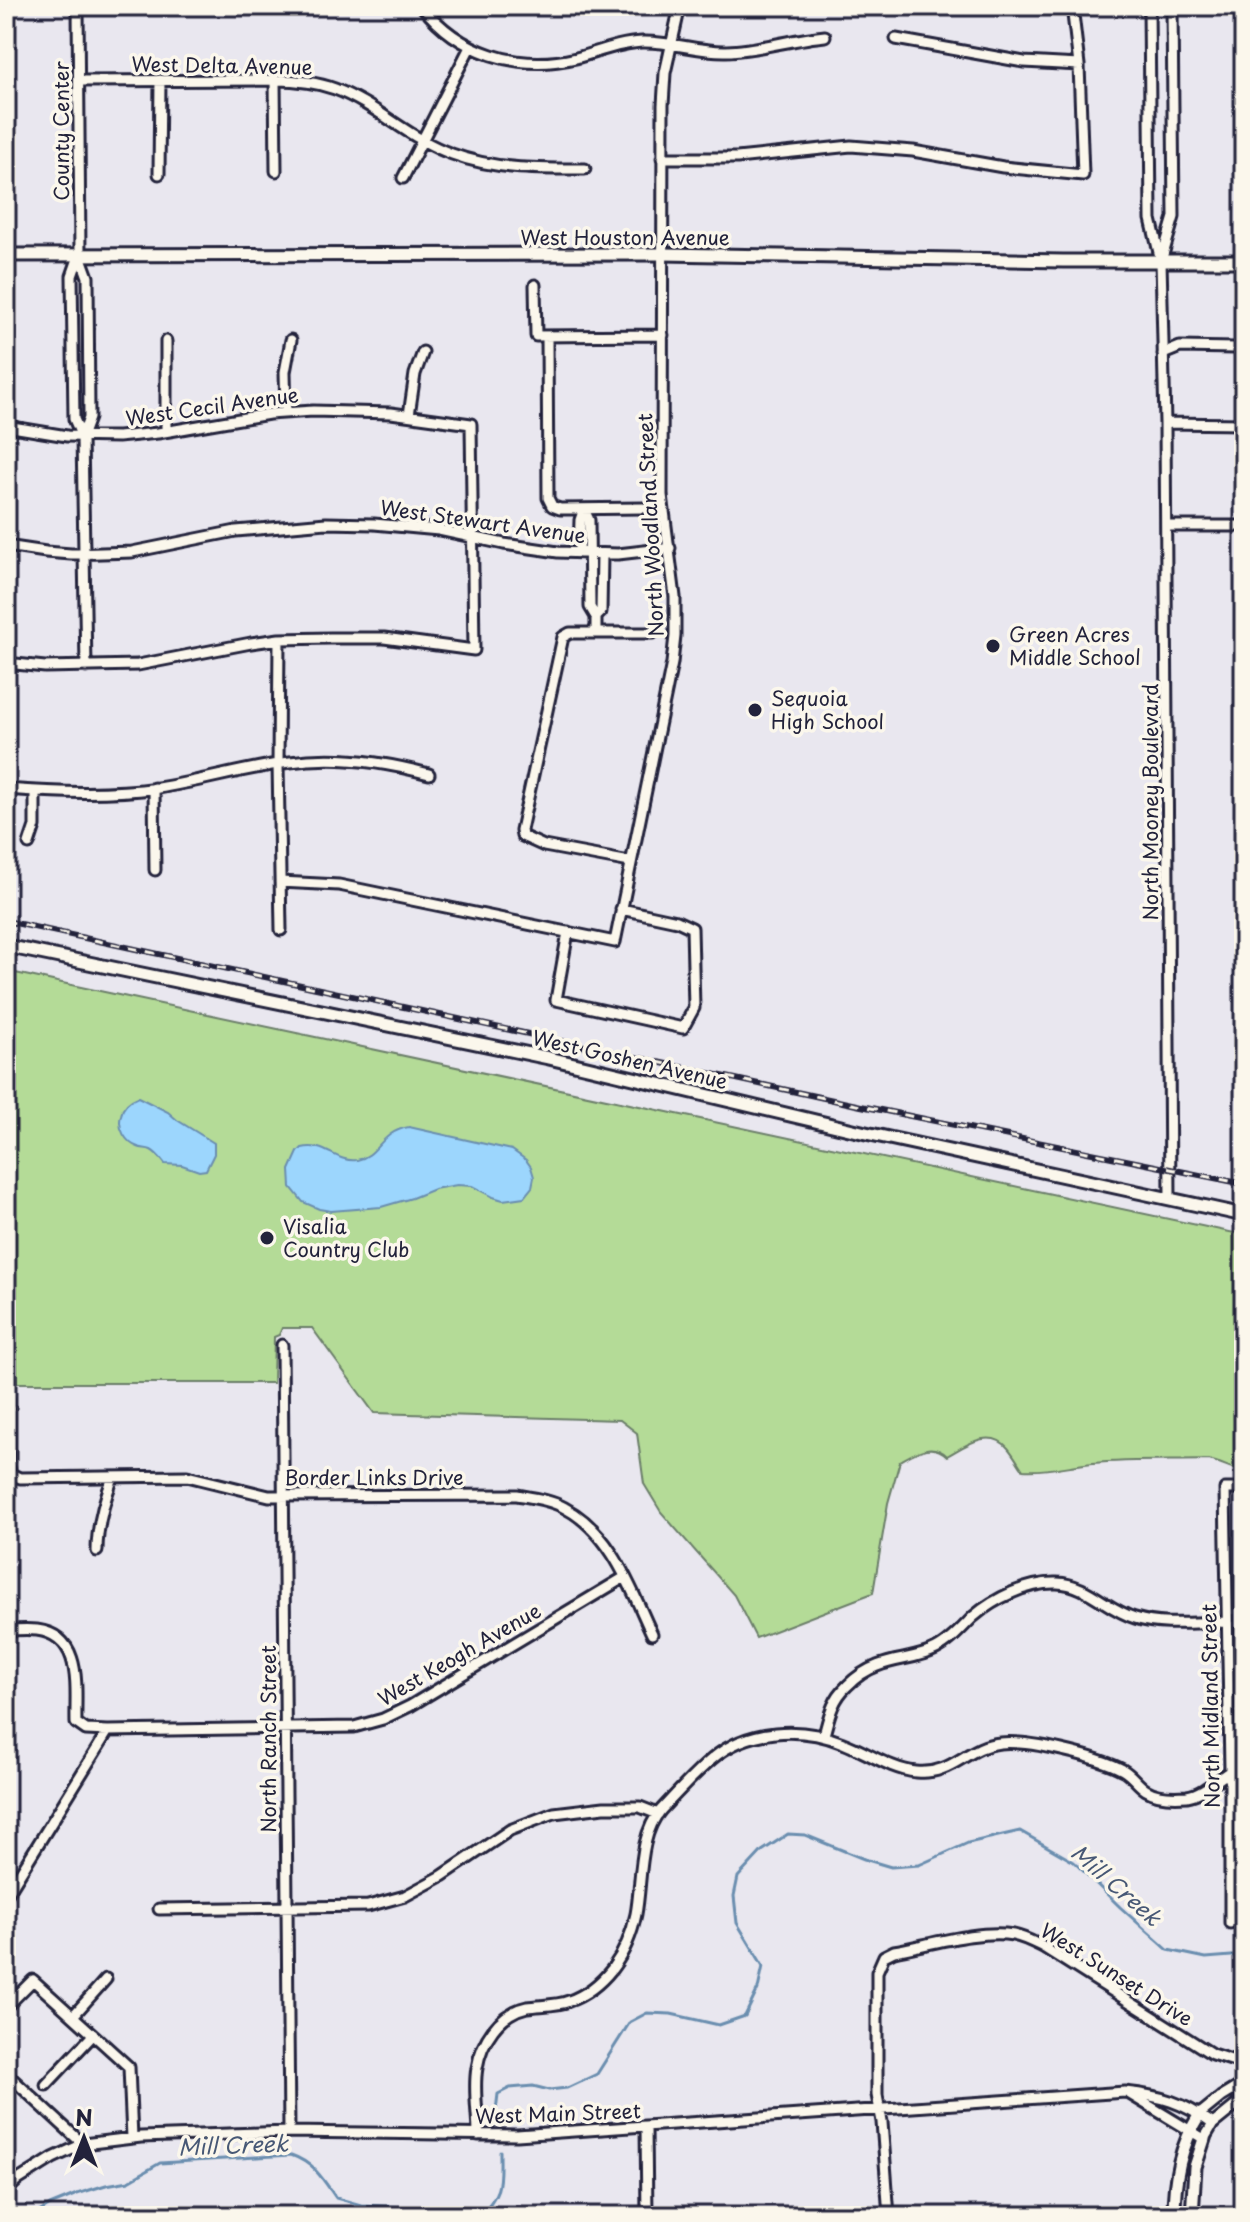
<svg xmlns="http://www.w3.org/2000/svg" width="1250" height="2222" font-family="'Playpen Sans',sans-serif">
	<rect width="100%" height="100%" fill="#e9e7ef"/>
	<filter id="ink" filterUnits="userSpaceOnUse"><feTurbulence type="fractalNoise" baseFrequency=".0125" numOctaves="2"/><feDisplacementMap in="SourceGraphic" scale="16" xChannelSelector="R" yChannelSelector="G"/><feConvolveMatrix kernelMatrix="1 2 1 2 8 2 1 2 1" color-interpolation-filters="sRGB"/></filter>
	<g filter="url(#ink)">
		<path fill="#b4db97" stroke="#6b7e69" stroke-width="2" d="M6,971l1238,264v236c-12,-1 -23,-9 -36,-11 -39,1 -77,0 -115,3 -23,2 -47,9 -70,7 -5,-7 -9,-15 -15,-22 -18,-21 -43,-2 -61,8 -15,-15 -31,-4 -47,5l-12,42 -15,90 -117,45 -22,-43 -73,-83 -17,-28 -7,-51 -17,-13 -246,-7 -62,-85h-30l-3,7 -5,2 -1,46h-256l-1,-69h-10z"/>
		<path fill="#9cd6fd" stroke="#6b8eaf" stroke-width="2" d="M138,1097l30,15 9,8 37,23v11l-8,16 -7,1 -17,-6 -17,-1c-4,-5 -8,-11 -14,-14 -4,-2 -9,-1 -13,-3 -12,-4 -21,-19 -17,-32 2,-9 9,-15 17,-18z
			M409,1127l103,23 14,10 5,7 3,10 -2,10 -8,10 -21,3 -10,-3 -21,-11 -15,-1 -23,4 -22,9 -31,9 -50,4 -12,-2 -16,-7 -12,-15 -1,-17 8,-18 4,-4c23,-6 34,15 55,12 22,-4 22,-28 52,-33z"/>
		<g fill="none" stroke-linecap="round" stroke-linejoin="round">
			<path stroke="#6b8eaf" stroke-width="3" d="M495,2119l3,-25 12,-6 23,-2 16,4 18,-2 30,-14 33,-52 17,-9 24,1 48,11 26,-9 13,-27 5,-23 -26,-43 -3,-27 4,-19 24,-26 26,-17 17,1 59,24 27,8 28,-2 49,-22 52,-12 54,31 46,45 48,43 38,8 38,-3
				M33,2216l17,-11 27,-11 29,-9 23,-4 31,-18 131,-8c23,8 32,24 45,43l25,7 39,2 26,9
				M479,2216c24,-24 21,-33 21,-65"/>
			<defs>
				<path id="minor" d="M78,6l2,249 8,22 1,141 -7,19 4,230
					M422,6c37,47 96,66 154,52 22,-6 43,-15 66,-16 29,-1 56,10 85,9 33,-1 65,-12 98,-15
					M1149,6l2,213 10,42 4,162 5,776
					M896,39l128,23 55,3
					M275,80l1,91
					M79,81l196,-1c20,0 41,2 60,9 42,16 74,50 117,65 43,16 88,15 133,15
					M662,158h75l114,-12 62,5 90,16 80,8 -4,-110 -7,-59
					M159,174l1,-94
					M403,178l67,-131
					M79,256l-7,20 2,143 8,18
					M1162,258l12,-41 -2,-211
					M535,285l1,51 127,-1
					M547,336l1,162 4,8 8,3 83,-1
					M166,341v90
					M1163,354l17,-7 55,1
					M286,413l-1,-41 6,-32
					M409,415l6,-41 8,-22
					M1165,423l79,1
					M6,426l61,10 51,1 40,-4 111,-19 44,-3 78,2 80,11 3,226 -90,-12h-54l-51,1 -28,4 -113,22 -93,2 -39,-4
					M1166,526h78
					M6,546l40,6 25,2 61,-2 104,-21 90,-8 48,1 65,6 65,14 54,8 60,2 52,-6
					M579,553l1,-33 4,-11 5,11 1,87 6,10
					M602,554l-1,58 -5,5v16h57
					M596,633h-26l-7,4 -42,193 1,6 22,10 86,16
					M279,639l-1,125 3,166
					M154,788l1,82
					M6,789c50,4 102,6 152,-1 44,-7 88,-20 132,-26 46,-7 94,0 139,12
					M29,844l6,-18v-34
					M280,882l59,3 276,57 57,-279 3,-27v-39l-13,-102 1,-390 2,-32 15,-67
					M568,932l-12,68 127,28 11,-20 -2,-80 -15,-7 -56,-12
					M282,1345l7,787
					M6,1396l2,2v67l3,9 9,4 167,-2 82,20 248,-1c17,3 34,5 48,13 47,25 66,81 87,126
					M97,1551c0,-26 7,-50 16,-74
					M6,1630c10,0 21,-1 31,0 47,6 38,59 39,93l10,7 22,1 246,-4 29,-8 27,-13 215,-129
					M824,1735c5,-18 8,-35 23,-49 8,-8 19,-16 30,-20 19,-8 40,-7 59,-17 14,-7 26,-21 37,-32 22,-19 55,-35 84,-34 31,1 50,27 78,35 28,9 63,4 92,4
					M6,1896l102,-165
					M159,1909l209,-3 37,-10 37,-20 68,-46 44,-17 50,-6h36l18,7
					M1230,1923v-154l-5,-280h19
					M6,2007l27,-27 96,87 3,71
					M73,2016l33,-37
					M6,2073l77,71
					M46,2085l47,-50
					M1128,2093l76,46 9,-15 31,-25
					M1200,2114l21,-17 23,-14
					M646,2127l1,89
					M478,2135c0,-22 -5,-46 -1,-67 4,-26 22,-55 50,-61 13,-2 30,-1 42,-6 17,-6 31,-17 43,-32 12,-16 20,-35 24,-55 6,-31 2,-79 25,-104 16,-17 33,-36 51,-51 36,-31 89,-33 131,-16 24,9 47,26 73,29 36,4 51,-26 84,-29 29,-3 96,13 123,27 9,5 14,14 23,20 11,7 28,7 41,6 20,-3 37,-25 57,-32
					M6,2191l12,-11 35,-22 30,-14 58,-7 148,-5 228,3 608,-43c36,4 58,10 88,32
					M889,2216l-7,-94 -5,-27v-123l7,-16 10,-5c34,-6 86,-22 119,-16 11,2 20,7 30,12l169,107 32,10"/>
				<path id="major" d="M6,255l657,-1 400,7h181
					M6,946l543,112 317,75 378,82
					M1174,2216c0,-37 6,-70 26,-102
					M1192,2216l3,-49 9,-28"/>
			</defs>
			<use href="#minor" stroke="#22223b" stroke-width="15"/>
			<use href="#major" stroke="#22223b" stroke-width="17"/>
			<use href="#minor" stroke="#fbf7ec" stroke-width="9"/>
			<use href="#major" stroke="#fbf7ec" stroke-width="11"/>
			<defs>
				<path id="rail" d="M6,921l855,185 383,78"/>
			</defs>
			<use href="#rail" stroke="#22223b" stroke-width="6"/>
			<use href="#rail" stroke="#fbf7ec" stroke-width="3" stroke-dasharray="9" stroke-linecap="butt"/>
		</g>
	</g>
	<g fill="#22223b" stroke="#fbf7ec" stroke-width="3">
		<circle cx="993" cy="646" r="8"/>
		<circle cx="755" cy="710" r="8"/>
		<circle cx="267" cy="1238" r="8"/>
	</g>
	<g text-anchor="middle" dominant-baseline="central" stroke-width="7" stroke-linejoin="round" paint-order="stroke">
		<g font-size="20" fill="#22223b" stroke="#fbf7ec">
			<text transform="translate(222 65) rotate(1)">West Delta Avenue</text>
			<text transform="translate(61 131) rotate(-90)">County Center</text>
			<text x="625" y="237">West Houston Avenue</text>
			<text transform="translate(212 406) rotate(-8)">West Cecil Avenue</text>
			<text transform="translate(483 521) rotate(8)">West Stewart Avenue</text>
			<text transform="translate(650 525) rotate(-93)">North Woodland Street</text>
			<text transform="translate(1150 802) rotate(-90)">North Mooney Boulevard</text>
			<text transform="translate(630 1059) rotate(13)">West Goshen Avenue</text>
			<text x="374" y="1477">Border Links Drive</text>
			<text transform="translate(459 1654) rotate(-30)">West Keogh Avenue</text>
			<text transform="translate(1210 1706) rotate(-91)">North Midland Street</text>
			<text transform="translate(268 1739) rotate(-90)">North Ranch Street</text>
			<text transform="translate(1117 1974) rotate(32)">West Sunset Drive</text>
			<text transform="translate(558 2113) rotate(-2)">West Main Street</text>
		</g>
		<g font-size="20" fill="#22223b" stroke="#fbf7ec" text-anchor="start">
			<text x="1009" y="634">Green Acres<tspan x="1009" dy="23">Middle School</tspan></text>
			<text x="771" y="698">Sequoia<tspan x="771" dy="23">High School</tspan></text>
			<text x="283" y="1226">Visalia<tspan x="283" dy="23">Country Club</tspan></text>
		</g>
		<g font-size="22" font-style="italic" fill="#475875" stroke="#fbf7ec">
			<text transform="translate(1117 1884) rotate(41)">Mill Creek</text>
			<text transform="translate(233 2144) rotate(-2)">Mill Creek</text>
		</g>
	</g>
	<rect width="1250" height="2222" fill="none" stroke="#fbf7ec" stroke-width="32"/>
	<rect x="16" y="16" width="1218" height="2190" fill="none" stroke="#22223b" stroke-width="3" filter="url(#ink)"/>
	<g transform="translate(84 2138)" stroke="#fbf7ec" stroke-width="6" paint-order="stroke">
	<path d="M0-6L14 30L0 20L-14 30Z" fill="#22223b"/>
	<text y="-12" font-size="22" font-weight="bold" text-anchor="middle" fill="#22223b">N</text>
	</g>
</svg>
